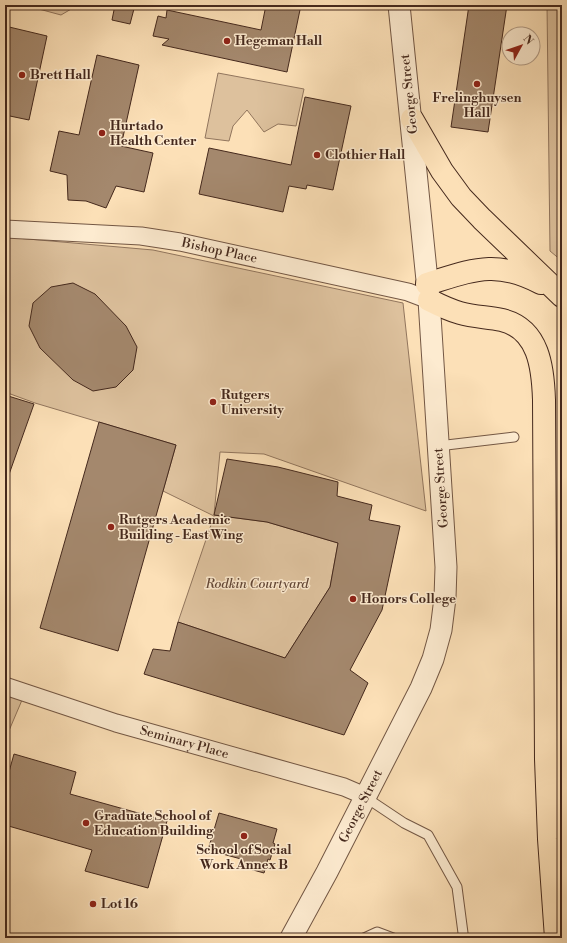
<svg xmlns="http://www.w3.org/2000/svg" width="567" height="943" font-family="'Libre Bodoni',serif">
	<rect width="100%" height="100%" fill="#fce0b7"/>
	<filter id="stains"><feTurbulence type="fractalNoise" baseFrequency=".005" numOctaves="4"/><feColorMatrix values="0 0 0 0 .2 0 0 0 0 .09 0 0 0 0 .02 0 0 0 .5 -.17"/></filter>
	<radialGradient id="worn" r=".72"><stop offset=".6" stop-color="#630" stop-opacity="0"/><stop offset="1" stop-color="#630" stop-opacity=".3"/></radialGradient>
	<path fill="#ddc19d" stroke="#91755d" d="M24,5h54l-17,10z
		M547,5h15v256l-12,-10z
		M218,73l86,16 -8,37 -18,-2 -14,8 -17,-22 -14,16 -4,15 -24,-3z
		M5,237l148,13 250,53 23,208 -162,-57 -44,-2 -6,63 53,7 71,21 -8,44 -45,71 -107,-36 36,-106 -51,-25 13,-46 -141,-42 -30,-11z
		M5,687l20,6 -20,47z"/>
	<path fill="#a4886d" stroke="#45291d" d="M115,5h20l-5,19 -18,-4z
		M266,5h35l-14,67 -125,-27 7,-6 -16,-3 5,-20 8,2 1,-8 94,20z
		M469,5h38l-19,127 -37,-5z
		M5,26l42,10 -18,84 -24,-5z
		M97,55l42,10 -18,81 32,7 -9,39 -28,-6 -10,22 -20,-7 -18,-1 -1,-25 -17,-4 9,-40 20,4z
		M305,97l46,9 -18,84 -26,-5 -1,4 -17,-3 -6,26 -84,-18 10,-46 82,17z
		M73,283l22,11 31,32 11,21 -4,23 -17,17 -23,4 -20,-11 -33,-32 -11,-22 4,-23 18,-16z
		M5,395l29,9 -27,76h-2z
		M99,422l77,23 -58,206 -78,-23z
		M227,459l51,8 60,15 -1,14 35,9 -3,15 31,6 -18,84 -32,60 18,13 -24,52 -200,-61 9,-25 17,2 8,-29 107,36 45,-71 8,-44 -71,-21 -53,-7z
		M14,754l62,18 -6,22 97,27 -19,67 -63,-17 7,-21 -87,-25v-39z
		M219,813l58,16 -4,14 2,1 -5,16 -2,-1 -4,14 -25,-7 2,-7 -33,-9z"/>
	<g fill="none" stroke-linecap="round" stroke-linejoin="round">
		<defs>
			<path id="service" d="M438,446l76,-9
				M365,797l39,26 24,12 29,52 6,46 -1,5
				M364,938l13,-6 16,6"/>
			<g id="minor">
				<path id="s1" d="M5,229l136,7 39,6 228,50 21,8"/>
				<path id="s2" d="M5,686l111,37 228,64 21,9"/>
			</g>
			<g id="tertiary">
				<path id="s3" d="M291,938l36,-66 94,-184 12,-29 8,-29 4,-32 1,-31 -17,-267 -30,-295"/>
			</g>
			<path id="motorway" d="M412,119l30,52 19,26 21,22 80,77
				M427,284c46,-14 68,-25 114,-1
				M429,300c10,5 20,10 31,13 14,4 28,4 42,7 37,9 41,48 42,80l2,359 3,80 7,99"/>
		</defs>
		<use href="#service" stroke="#735744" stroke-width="11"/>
		<use href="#minor" stroke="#735744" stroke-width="19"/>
		<use href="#tertiary" stroke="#735744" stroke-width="23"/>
		<use href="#motorway" stroke="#45291d" stroke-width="24"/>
		<use href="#service" stroke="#fdebd0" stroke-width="9"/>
		<use href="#minor" stroke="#fdebd0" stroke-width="17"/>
		<use href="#tertiary" stroke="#fdebd0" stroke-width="21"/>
		<use href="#motorway" stroke="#fce0b7" stroke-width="22"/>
	</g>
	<g fill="#8f2418" stroke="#fdebd0" stroke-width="1.5">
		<circle cx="227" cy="41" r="4"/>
		<circle cx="22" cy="75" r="4"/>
		<circle cx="477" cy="84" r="4"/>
		<circle cx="102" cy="133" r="4"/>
		<circle cx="317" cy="155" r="4"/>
		<circle cx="213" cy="402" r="4"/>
		<circle cx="111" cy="527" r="4"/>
		<circle cx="353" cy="599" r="4"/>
		<circle cx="86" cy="823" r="4"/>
		<circle cx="244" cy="836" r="4"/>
		<circle cx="93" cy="904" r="4"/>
	</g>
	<g text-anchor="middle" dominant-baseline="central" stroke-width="3" stroke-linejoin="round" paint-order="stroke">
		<g font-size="13" font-weight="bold" fill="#45291d" stroke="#fdebd0" text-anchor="start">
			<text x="235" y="41">Hegeman Hall</text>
			<text x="30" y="75">Brett Hall</text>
			<text x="477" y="98" text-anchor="middle">Frelinghuysen<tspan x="477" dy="15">Hall</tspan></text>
			<text x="110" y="126">Hurtado<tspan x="110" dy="15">Health Center</tspan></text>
			<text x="325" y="155">Clothier Hall</text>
			<text x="221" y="395">Rutgers<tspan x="221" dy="15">University</tspan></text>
			<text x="119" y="520">Rutgers Academic<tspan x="119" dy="15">Building - East Wing</tspan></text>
			<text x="361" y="599">Honors College</text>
			<text x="94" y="816">Graduate School of<tspan x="94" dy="15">Education Building</tspan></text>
			<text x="244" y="850" text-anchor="middle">School of Social<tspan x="244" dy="15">Work Annex B</tspan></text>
			<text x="101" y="904">Lot 16</text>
		</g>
		<g font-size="13" fill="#45291d" stroke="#fdebd0">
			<text transform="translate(409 94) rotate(-96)">George Street</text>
			<text stroke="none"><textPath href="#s1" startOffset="216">Bishop Place</textPath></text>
			<text transform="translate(441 488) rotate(-94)">George Street</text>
			<text stroke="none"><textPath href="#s2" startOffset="188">Seminary Place</textPath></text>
			<text stroke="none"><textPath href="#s3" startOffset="149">George Street</textPath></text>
		</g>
		<g font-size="13" font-style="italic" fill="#634737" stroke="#fdebd0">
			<text x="257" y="584">Rodkin Courtyard</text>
		</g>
	</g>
	<rect width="567" height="943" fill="none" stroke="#fce0b7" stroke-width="20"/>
	<rect x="6" y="6" width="555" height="931" fill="none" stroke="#45291d" stroke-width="2"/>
	<rect x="10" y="10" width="547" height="923" fill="none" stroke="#45291d"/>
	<g transform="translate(521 46) rotate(50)"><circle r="19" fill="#fdebd0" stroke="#b39d88"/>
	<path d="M0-3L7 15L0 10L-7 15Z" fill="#8f2418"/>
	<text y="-6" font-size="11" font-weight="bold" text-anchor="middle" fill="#45291d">N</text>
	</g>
	<rect width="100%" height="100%" filter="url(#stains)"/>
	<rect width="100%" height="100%" fill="url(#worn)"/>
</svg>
